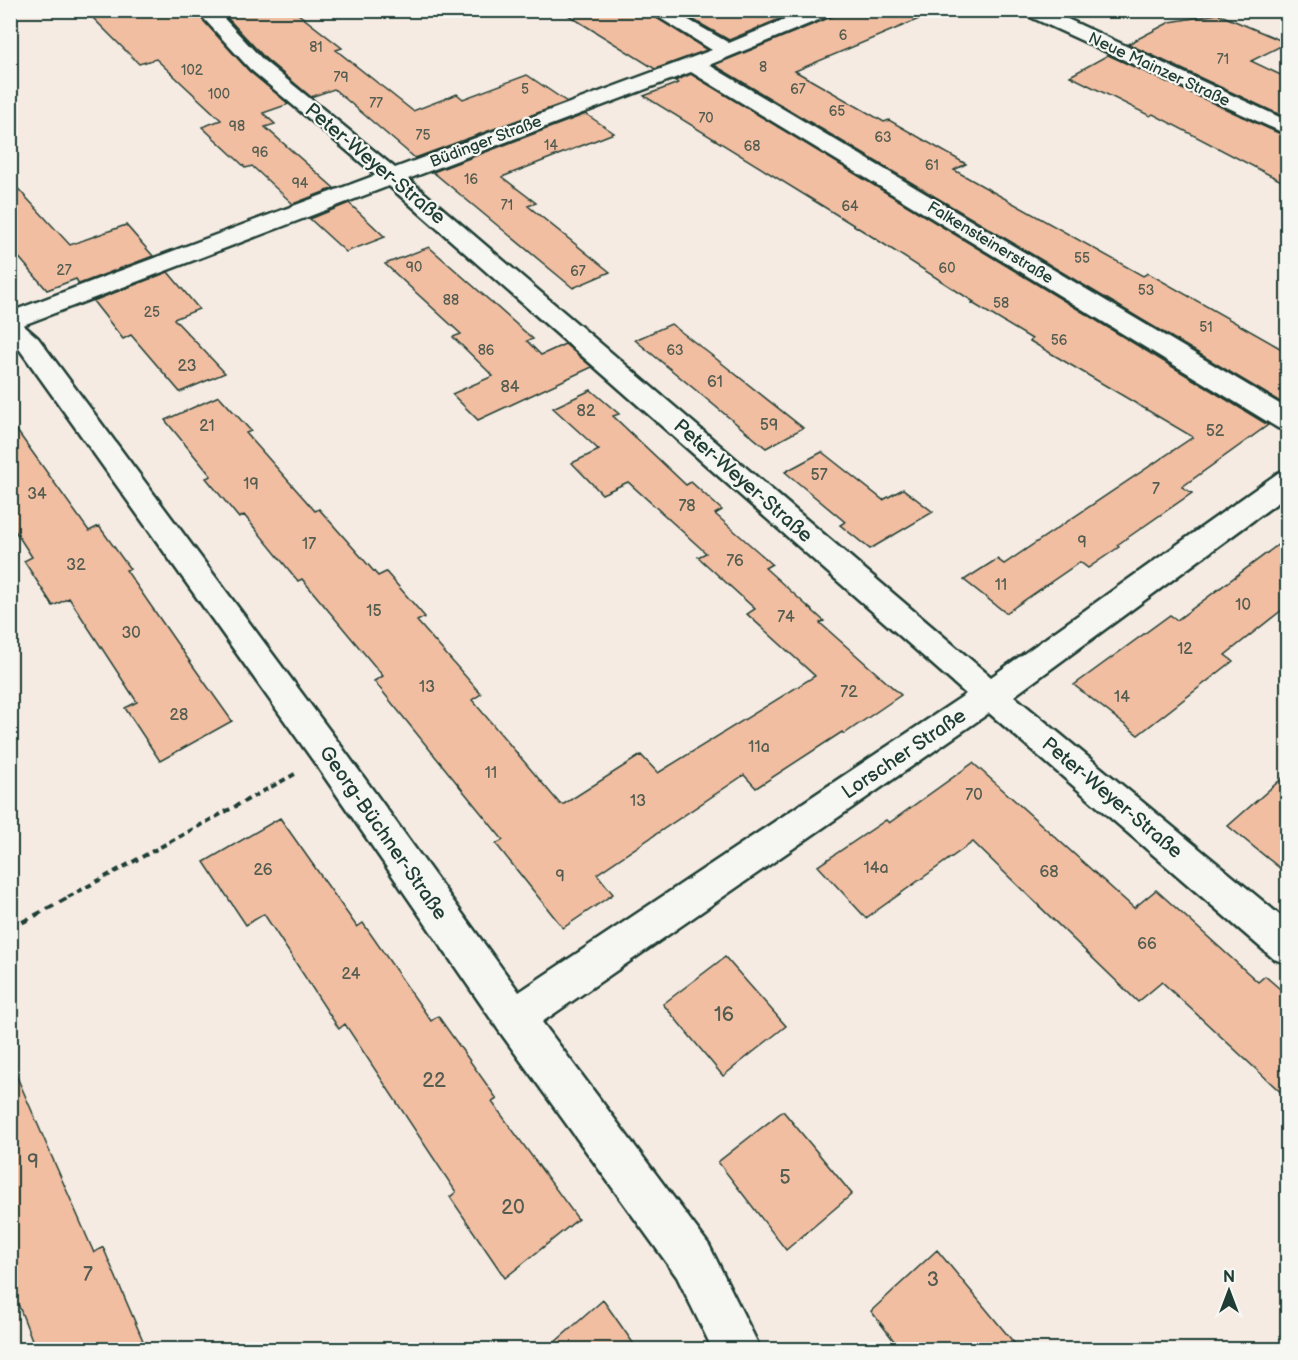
<svg xmlns="http://www.w3.org/2000/svg" width="1298" height="1360" font-family="'Balsamiq Sans',sans-serif">
	<rect width="100%" height="100%" fill="#f5ebe2"/>
	<filter id="ink" filterUnits="userSpaceOnUse"><feTurbulence type="fractalNoise" baseFrequency=".0167" numOctaves="2"/><feDisplacementMap in="SourceGraphic" scale="12" xChannelSelector="R" yChannelSelector="G"/><feConvolveMatrix kernelMatrix="1 2 1 2 8 2 1 2 1" color-interpolation-filters="sRGB"/></filter>
	<g filter="url(#ink)">
		<path fill="#f1bea2" stroke="#1f3d34" stroke-width="1.5" d="M85,10h109l55,61 40,33 -26,9 12,11 -10,3 69,61 -41,16 -41,-38 -6,2 -44,-41 19,-7 -65,-61 -17,5z
			M220,10h73l49,38 -6,2 77,61 44,-17 6,5 64,-24 40,27 -152,56 -81,-69 -23,8 -45,-38z
			M560,10h85l62,40 -52,19z
			M676,10h125l-72,30z
			M837,10l101,1 -143,60 89,51 5,-2 77,44 -12,6 189,106 5,-3 139,79v54l-573,-341 120,-49z
			M1218,14l69,29 -36,18 36,17v40l-159,-74 42,-22z
			M1108,55l179,82v47l-134,-70 -3,2 -80,-40z
			M691,74l577,351 -86,62 10,6 -75,52 2,2 -31,21 -8,-6 -74,51 -42,-33 33,-21 7,5 189,-127 -163,-96 2,-2 -60,-36 2,-1 -106,-68 -224,-138 34,-13 -3,-2z
			M586,114l28,19 -112,44 34,26 -8,3 82,66 -37,16 -140,-116z
			M10,180l60,65 56,-20 27,31 -74,28 -3,-5 -29,11 -37,-43z
			M349,203l36,34 -39,15 -36,-33z
			M429,247l104,92 -6,2 14,14 24,-11 27,23 -114,53 -26,-26 41,-18 -40,-39 8,-3 -76,-70z
			M168,272l31,37 -25,10 51,54 -45,19 -49,-57 -8,4 -30,-38z
			M671,324l48,37 84,67 -37,20 -131,-108z
			M591,390l28,24 -6,2 73,69 5,-3 31,28 -7,4 57,50 -7,4 59,53 -4,2 81,72 -57,39 -2,-2 -86,56 -12,-13 -147,99 16,20 -50,34 -67,-84 7,-4 -129,-159 9,-5 -81,-97 -4,2 -54,-66 -5,3 -33,-40 5,-2 -46,-56 54,-24 32,35 -5,2 69,78 4,-2 59,67 8,-4 39,45 -8,4 64,73 -9,6 88,104h4l77,-49 17,18 157,-97 -68,-62 8,-5 -57,-52 8,-4 -78,-71 -26,12 -30,-31 27,-13 -46,-42z
			M10,421l79,110 10,-5 31,43 -4,1 50,72 56,79 -72,40 -35,-53 12,-6 -68,-104 -16,8 -29,-45 8,-4 -22,-34z
			M822,452l61,48 20,-11 30,23 -63,37 -30,-24 5,-3 -60,-50z
			M1287,538v68l-62,49 8,6 -95,74 -64,-50 96,-70 7,5z
			M973,763l161,145 22,-18 102,92 7,-6 22,19v103l-125,-116 -24,20 -165,-160 -107,76 -48,-52 68,-46 3,3z
			M1287,774v100l-59,-48z
			M280,818l77,109 6,-4 68,98 7,-5 59,83 -5,3 86,117 -73,59 -55,-81 6,-5 -111,-168 -6,5 -75,-115 -18,11 -42,-63z
			M725,957l61,69 -63,50 -60,-72z
			M10,1061l84,192 9,-6 44,103h-111l-26,-67z
			M783,1111l69,83 -66,56 -68,-88z
			M937,1250l83,100h-119l-30,-39z
			M603,1300l35,50h-92z"/>
		<g fill="none" stroke-linecap="round" stroke-linejoin="round">
			<defs>
				<path id="street" d="M196,10h20l48,51 131,107 317,-118 -65,-40h24l58,33 79,-33h27l-2,4 -124,51 579,344v22l-10,-3 -587,-356 -283,107 583,498 287,-204 10,-3v25l-274,201 274,226v42l-14,-5 -285,-246 -447,309 167,223 52,105h-48l-36,-73 -177,-245 -183,-266 -297,-416 -10,-9v-29l366,-137 -126,-106zM389,186l577,508 -447,298 -178,-246 -303,-408 -15,-13z
					M1022,10h26l240,111v14l-264,-121z"/>
			</defs>
			<use href="#street" stroke="#1f3d34" stroke-width="5"/>
			<path stroke="#1f3d34" stroke-width="4" stroke-dasharray="6 4.5" stroke-linecap="butt" d="M68,897l227,-123"/>
			<path stroke="#1f3d34" stroke-width="4.5" stroke-dasharray="8 6" stroke-linecap="butt" d="M10,929l61,-33"/>
			<use href="#street" fill="#f6f6f2" fill-rule="evenodd"/>
			<path stroke="#1f3d34" stroke-width="1.5" d="M1270,10l18,7"/>
		</g>
	</g>
	<g text-anchor="middle" dominant-baseline="central" stroke-width="4.5" stroke-linejoin="round" paint-order="stroke">
		<g font-size="14" fill="#545d50">
			<text x="843" y="35">6</text>
			<text x="316" y="47">81</text>
			<text x="1223" y="59">71</text>
			<text x="763" y="67">8</text>
			<text x="192" y="70">102</text>
			<text x="341" y="77">79</text>
			<text x="525" y="89">5</text>
			<text x="798" y="89">67</text>
			<text x="219" y="94">100</text>
			<text x="376" y="103">77</text>
			<text x="837" y="111">65</text>
			<text x="706" y="118">70</text>
			<text x="237" y="126">98</text>
			<text x="423" y="135">75</text>
			<text x="883" y="137">63</text>
			<text x="551" y="145">14</text>
			<text x="752" y="146">68</text>
			<text x="260" y="152">96</text>
			<text x="932" y="165">61</text>
			<text x="471" y="179">16</text>
			<text x="300" y="183">94</text>
			<text x="507" y="205">71</text>
			<text x="850" y="206">64</text>
			<text x="1082" y="258">55</text>
			<text x="414" y="267">90</text>
			<text x="947" y="268">60</text>
			<text x="64" y="270">27</text>
			<text x="578" y="271">67</text>
			<text x="1146" y="290">53</text>
			<text x="451" y="300">88</text>
			<text x="1001" y="303">58</text>
			<text x="152" y="312">25</text>
			<text x="1206" y="327">51</text>
			<text x="1059" y="340">56</text>
			<text x="486" y="350">86</text>
			<text x="675" y="350">63</text>
		</g>
		<g font-size="16" fill="#1f3d34" stroke="#f6f6f2">
			<text transform="translate(1159 70) rotate(25)">Neue Mainzer Straße</text>
			<text transform="translate(486 142) rotate(-21)">Büdinger Straße</text>
			<text transform="translate(990 243) rotate(31)">Falkensteinerstraße</text>
		</g>
		<g font-size="16" fill="#545d50">
			<text x="187" y="366">23</text>
			<text x="715" y="382">61</text>
			<text x="510" y="387">84</text>
			<text x="586" y="411">82</text>
			<text x="769" y="425">59</text>
			<text x="207" y="426">21</text>
			<text x="1215" y="431">52</text>
			<text x="819" y="475">57</text>
			<text x="251" y="484">19</text>
			<text x="1156" y="489">7</text>
			<text x="37" y="494">34</text>
			<text x="687" y="506">78</text>
			<text x="1082" y="542">9</text>
			<text x="309" y="544">17</text>
			<text x="735" y="561">76</text>
			<text x="76" y="565">32</text>
			<text x="1001" y="585">11</text>
			<text x="1243" y="605">10</text>
			<text x="374" y="611">15</text>
			<text x="786" y="617">74</text>
			<text x="131" y="633">30</text>
			<text x="1185" y="649">12</text>
			<text x="427" y="687">13</text>
			<text x="849" y="692">72</text>
			<text x="1122" y="697">14</text>
			<text x="179" y="715">28</text>
			<text x="759" y="747">11a</text>
			<text x="491" y="773">11</text>
			<text x="974" y="795">70</text>
			<text x="638" y="801">13</text>
			<text x="876" y="868">14a</text>
			<text x="263" y="870">26</text>
			<text x="1049" y="872">68</text>
			<text x="560" y="876">9</text>
			<text x="1147" y="944">66</text>
			<text x="351" y="974">24</text>
		</g>
		<g font-size="20" fill="#1f3d34" stroke="#f6f6f2">
			<text transform="translate(375 164) rotate(40)">Peter-Weyer-Straße</text>
			<text transform="translate(743 481) rotate(41)">Peter-Weyer-Straße</text>
			<text transform="translate(904 754) rotate(-34)">Lorscher Straße</text>
			<text transform="translate(1112 798) rotate(40)">Peter-Weyer-Straße</text>
			<text transform="translate(383 833) rotate(55)">Georg-Büchner-Straße</text>
		</g>
		<g font-size="20" fill="#545d50">
			<text x="724" y="1015">16</text>
			<text x="434" y="1081">22</text>
			<text x="33" y="1162">9</text>
			<text x="785" y="1178">5</text>
			<text x="513" y="1208">20</text>
			<text x="88" y="1275">7</text>
			<text x="933" y="1280">3</text>
		</g>
	</g>
	<rect width="1298" height="1360" fill="none" stroke="#f6f6f2" stroke-width="36"/>
	<rect x="18" y="18" width="1262" height="1324" fill="none" stroke="#1f3d34" stroke-width="2" filter="url(#ink)"/>
	<g transform="translate(1229 1291)" stroke="#f6f6f2" stroke-width="4.5" paint-order="stroke">
	<path d="M0-4.5L10 22L0 15L-10 22Z" fill="#1f3d34"/>
	<text y="-9" font-size="16" font-weight="bold" text-anchor="middle" fill="#1f3d34">N</text>
	</g>
</svg>
